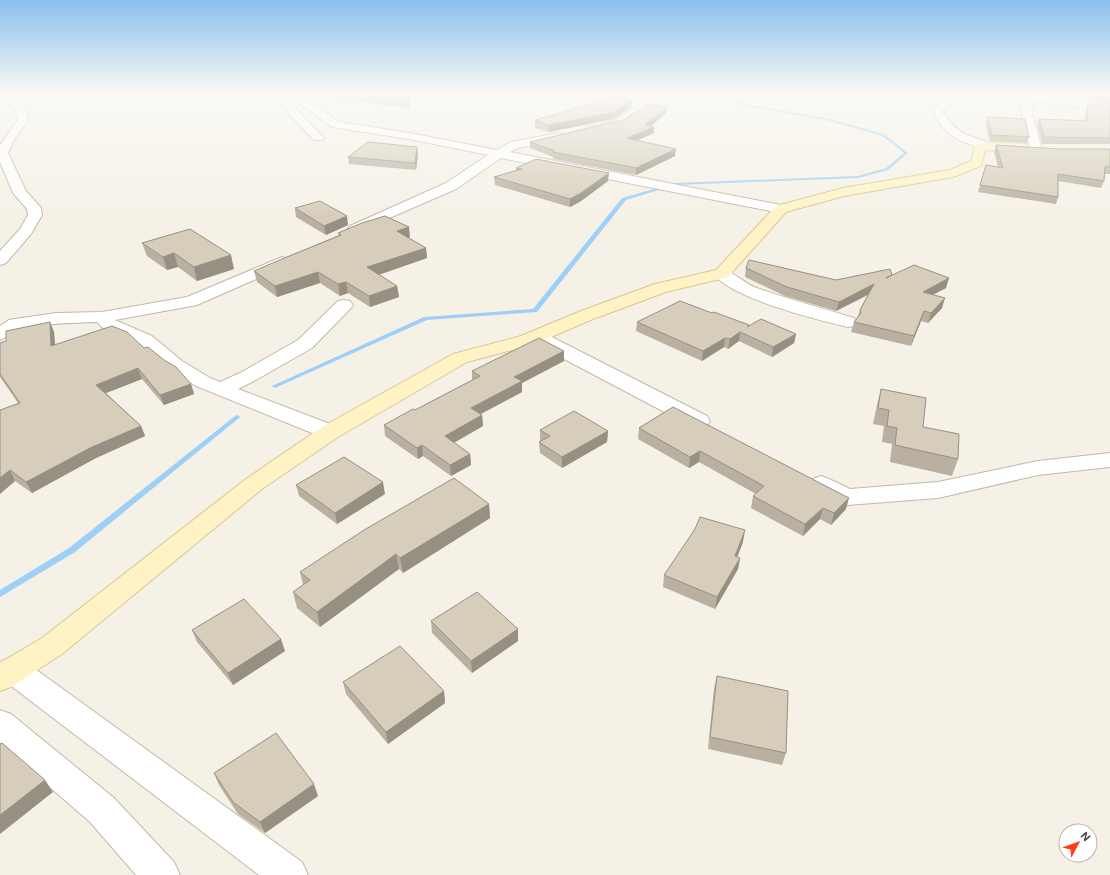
<svg xmlns="http://www.w3.org/2000/svg" width="1110" height="875" font-family="'DM Sans',sans-serif">
	<rect width="100%" height="100%" fill="#f5f1e7"/>
	<g fill="none" stroke-linecap="round" stroke-linejoin="round">
		<path fill="#9ecff6" fill-rule="evenodd" d="M728,94h4l13,10 81,14 58,16 24,19 -20,17 -30,8 -183,7 -49,15 -89,112 -110,8 -150,67 -2,1 -3,-2 152,-69 109,-8 89,-111 53,-15 183,-7 28,-8 18,-15 -22,-17 -56,-16 -83,-14z
			M237,415l2,1 1,1 -1,1 -164,134 -75,45v-7l69,-42 166,-132z"/>
		<defs>
			<path id="street" d="M0,94c16,0 26,11 28,26l-14,20 -6,13 18,38 15,17 1,7 -11,19 -25,29 -6,2v-14l20,-22 8,-14 -1,-6 -14,-16 -13,-31v-17l18,-25c-2,-12 -7,-17 -18,-21z
				M273,94h19l14,4 33,24 70,11 88,17 14,-8 48,-9 4,1 2,2 -2,2 -44,10 -9,4 271,53 5,1 2,3 -2,3 -5,1 -280,-55 -45,31 -101,44 -5,-1 -2,-3 2,-3 96,-43 42,-28 -79,-16 -77,-12 -34,-25 -7,-2 7,11 26,27 -2,2h-8l-24,-25 -9,-13 1,-4z
				M649,94h10l-5,10 -32,21 -30,7 -6,-3 2,-2 26,-6 32,-21z
				M948,94h11l-16,17c11,22 26,25 47,32l2,3 -2,3c-6,1 -12,-2 -18,-4 -20,-7 -31,-15 -39,-34z
				M998,94c38,0 75,5 112,11v6l-76,-10 -3,8 11,40 -2,3h-8l-2,-3 -9,-40 3,-9 -21,-3z
				M282,257l6,2 2,3 -2,3 -91,40 -82,15 37,16 30,25 28,17 10,4 20,-9 58,-33 40,-39 6,-1 6,1 3,4 -3,4 -38,39 -58,33 -16,8 100,38 3,5 -3,5 -8,2 -8,-2 -126,-51 -28,-17 -30,-25 -35,-16 -6,-6c-25,1 -50,1 -75,6 -8,2 -14,9 -22,12v-14l9,-6 6,-1 41,-6 46,-1 85,-15z
				M722,269c12,3 21,13 32,18 33,12 67,21 100,31l3,4 -3,4 -6,1c-30,-7 -118,-29 -134,-53l2,-3z
				M537,331l7,2 163,83 3,5 -3,5 -8,1 -8,-1 -161,-85 -2,-4 2,-4z
				M1110,453v14l-72,8 -100,23 -91,7c-12,-3 -31,-10 -38,-21l4,-5 8,-3 8,3 21,10 88,-7 100,-21z
				M13,658l11,3 278,201 6,13h-49l-257,-196c-2,-6 -2,-12 0,-18z
				M0,710l11,4 103,84 60,64 6,13h-44l-46,-53 -90,-78z"/>
			<path id="secondary" d="M986,142l39,2 4,1 2,3 -2,3 -4,1 -37,-2 -3,1 -4,15 -28,11 -109,19 -58,16 -58,65 -62,15 -73,27 -58,25 -68,18 -129,75 -76,52 -200,165 -51,33 -11,4v-28l42,-25 204,-159 76,-52 131,-73 68,-18 60,-25 74,-27 61,-14 60,-64 67,-18 107,-18 21,-9 4,-15z"/>
		</defs>
		<use href="#street" stroke="#c1b9a8" stroke-width="2"/>
		<use href="#secondary" stroke="#d8c893" stroke-width="2"/>
		<use href="#street" fill="#fff" fill-rule="evenodd"/>
		<use href="#secondary" fill="#fff3c6" fill-rule="evenodd"/>
	</g>
	<path fill="#b9b0a1" d="M307,94h104v3l-2,11z
		M1087,94h23v10l-23,-4z
		M632,100v7l-19,12 -64,13 -14,-4v-8z
		M1088,104l22,2v38h-68l-5,-19 2,-6 46,1 1,-11z
		M666,113l-15,13 3,7 -18,8 39,15 -39,19 -83,-16v-2l-23,-9v-6z
		M987,117l42,20 -2,6 -37,-2 -5,-18z
		M996,145l65,4h49v25h-6v7l-3,7 -43,-7v16l-2,7 -78,-12 8,-27 12,2 -4,-15z
		M418,153l-2,17 -67,-6 -1,-7z
		M516,168l92,13 -27,20 -11,6 -75,-22 -1,-8 22,-7z
		M295,208l53,17 -22,10 -30,-18z
		M338,233l72,4 -2,1 18,10 1,10 -48,17 18,11 2,11 -29,10 -22,-14 -8,3 -20,-13 -43,14 -20,-15 -3,-11 85,-36z
		M142,243l92,26 -37,12 -19,-14 -11,3 -20,-14z
		M746,268l90,12 56,-5 54,13 -13,7 9,13 -14,15 -7,-2 -10,25 -60,-14 3,-10 4,-6 2,-6 8,-15 -32,16 -51,-15 -40,-19z
		M712,313l37,12 47,9 -2,9 -22,14 -33,-16 -11,8 -4,-2 -22,14 -66,-30 1,-9z
		M50,322l4,10 1,13 89,3 47,36 3,10 -30,11 -22,-26 -36,14 35,33 4,10 -49,22 -64,35 -17,-12 -15,13v-84l18,-7 -18,-26v-34l6,-2z
		M564,351v10l-42,22v9l-41,22 1,1 1,11 -29,17 16,11 1,11 -20,11 -28,-20 -5,3 -33,-23 -1,-11 31,-15 57,-30v-9z
		M881,389l77,70 -6,17 -62,-14 2,-18 -10,-2 2,-16 -11,-2 4,-19z
		M673,407l173,102 -15,16 -11,-6 -17,17 -52,-28 2,-12 3,-2 -57,-32 -10,6 -51,-29 1,-11z
		M540,430l68,1 -1,11 -45,26 -22,-15 -1,-11 2,-1h-1z
		M296,485l89,9 -48,30 -38,-28z
		M489,504l1,14 -87,55 -4,-4 -79,58 -23,-19 -4,-16 10,-7 -3,-13z
		M743,542l-6,15 3,1 -2,11 -23,40 -52,-22 1,-12z
		M431,621l87,20 -46,32 -40,-40z
		M192,630l93,21 -52,34 -36,-43z
		M717,676l69,77 -4,12 -74,-16 6,-61z
		M343,682l101,9 1,12 -57,41 -42,-50z
		M214,773l104,23 -53,37 -27,-19 -19,-29z"/>
	<path fill="#969083" d="M410,94h1v3l-2,11 -1,-6z
		M632,100v7l-19,12 -64,13v-7z
		M667,108l-1,5 -21,18 9,-4v6l-28,12 1,-7z
		M417,147l1,6 -2,17 -1,-7z
		M676,149l-1,7 -39,19v-7z
		M609,173l-1,8 -27,20 -11,6v-8z
		M347,216l1,9 -22,10 -2,-9z
		M409,227l1,10 -12,4 -1,-10z
		M426,248l1,10 -58,20 -2,-11z
		M174,253l4,14 -11,3 -4,-13z
		M231,255l3,14 -37,12 -3,-14z
		M318,272l2,11 -43,14 -2,-11z
		M949,278l-3,10 -26,13 3,-9z
		M346,282l2,11 -8,3 -2,-12z
		M874,284l-3,9 -35,18 3,-9z
		M397,286l2,11 -29,10 -1,-11z
		M945,298l-3,10 -14,15 3,-10z
		M924,311l-3,10 -10,25 3,-10z
		M50,322l4,10 2,24 -5,-10z
		M740,332l-1,9 -11,8 2,-10z
		M796,334l-2,9 -22,14 1,-10z
		M725,338l-1,9 -22,14 1,-10z
		M564,351v10l-42,22v9l-51,27v-11l43,-31z
		M138,368l4,11 -41,16 -5,-10z
		M191,384l3,10 -30,11 -4,-10z
		M482,415l1,11 -37,21 -1,-11z
		M141,426l4,10 -49,22 -64,35 -6,-11 66,-35z
		M608,431l-1,11 -45,26v-11z
		M422,445l1,11 -5,3 -1,-11z
		M700,451l-1,11 -10,6 1,-11z
		M470,454l1,11 -20,11 -1,-11z
		M10,470l5,11 -15,13v-16z
		M383,482l2,12 -48,30 -2,-11z
		M849,498l-3,11 -15,16 3,-12z
		M489,504l1,14 -87,55 -3,-15z
		M823,508l-3,11 -17,17 2,-12z
		M745,530l-2,12 -10,26 2,-12z
		M396,554l3,15 -79,58 -3,-15z
		M740,558l-2,11 -23,40 2,-12z
		M518,629v12l-46,32 -1,-12z
		M281,639l4,12 -52,34 -5,-12z
		M444,691l1,12 -57,41 -2,-12z
		M45,780l8,12 -53,42v-19z
		M314,784l4,12 -53,37 -5,-11z"/>
	<path fill="#d7cdbb" stroke="#969083" d="M350,94h60l-2,8z
		M1090,94h20v4z
		M606,95l26,5 -18,12 -65,13 -14,-5 58,-16z
		M648,104l19,4 -22,17 9,2 -27,11 49,11 -40,19 -83,-16 2,-1 -25,-9 93,-22z
		M1088,104l22,2v32l-66,-1 -5,-18 48,2z
		M987,117l38,2 4,18 -37,-2z
		M368,142l49,5 -2,16 -67,-6z
		M996,145l65,4h49v18h-5l-1,14 -46,-7v23l-78,-12 6,-20 17,3z
		M536,159l73,14 -28,20 -11,6 -76,-22 28,-8 -6,-1z
		M320,201l27,15 -23,10 -29,-18z
		M385,216l24,11 -12,4 29,17 -59,19 30,19 -28,10 -23,-14 -8,2 -20,-12 -43,14 -21,-15 28,-12 59,-24 -3,-2 24,-10z
		M190,229l41,26 -37,12 -20,-14 -11,4 -21,-14z
		M749,260l87,20 54,-11 2,6 -6,3 28,-13 35,13 -26,14 22,6 -14,15 -7,-2 -10,25 -60,-14 7,-9 -1,-3 14,-26 -35,18 -52,-15 -41,-19z
		M680,301l32,12 2,-1 35,13 -2,2 14,-8 35,15 -23,13 -33,-15 -10,7 -5,-1 -22,13 -66,-29z
		M50,322l1,24 61,-20 15,6 17,16 4,-1 16,13 12,7 15,17 -31,11 -22,-27 -42,17 45,41 -49,21 -66,35 -16,-12 -10,8v-68l20,-7 -20,-29v-31l6,-2v-10z
		M539,338l25,13 -50,26 8,4 -51,27 11,7 -37,21 25,18 -20,11 -28,-20 -5,3 -33,-23 29,-16 2,1 65,-34 -8,-5z
		M881,389l45,9 -3,29 36,7 -1,25 -63,-14 2,-17 -10,-2 2,-16 -11,-2z
		M673,407l176,91 -15,15 -11,-5 -18,16 -52,-28 11,-10 -64,-35 -10,6 -51,-29z
		M574,411l34,20 -46,26 -23,-15 11,-6 -10,-6z
		M344,457l39,25 -48,31 -39,-28z
		M454,478l35,26 -89,54 -4,-4 -79,58 -24,-20 17,-12 -10,-8 64,-42z
		M700,517l45,13 -10,26 5,2 -23,39 -53,-22 31,-46z
		M477,592l41,37 -47,32 -40,-40z
		M244,599l37,40 -53,34 -36,-43z
		M400,646l44,45 -58,41 -43,-50z
		M717,676l71,15 -2,62 -76,-16z
		M276,733l38,51 -54,38 -27,-20 -19,-29z
		M2,743l43,37 -45,35v-71z"/>
	<linearGradient id="sky" x2="0" y2="1"><stop stop-color="#8abfee"/><stop offset="0.43" stop-color="#faf9f4"/><stop offset="1" stop-color="#faf9f4" stop-opacity="0"/></linearGradient>
	<rect width="1110" height="217" fill="url(#sky)"/>
	<g transform="translate(1078 843) rotate(49)"><circle r="19" fill="#ffffff" stroke="#b6b3ae"/>
	<path d="M0-3L7 15L0 10L-7 15Z" fill="#ff3f13"/>
	<text y="-6" font-size="11" font-weight="bold" text-anchor="middle" fill="#484135">N</text>
	</g>
</svg>
